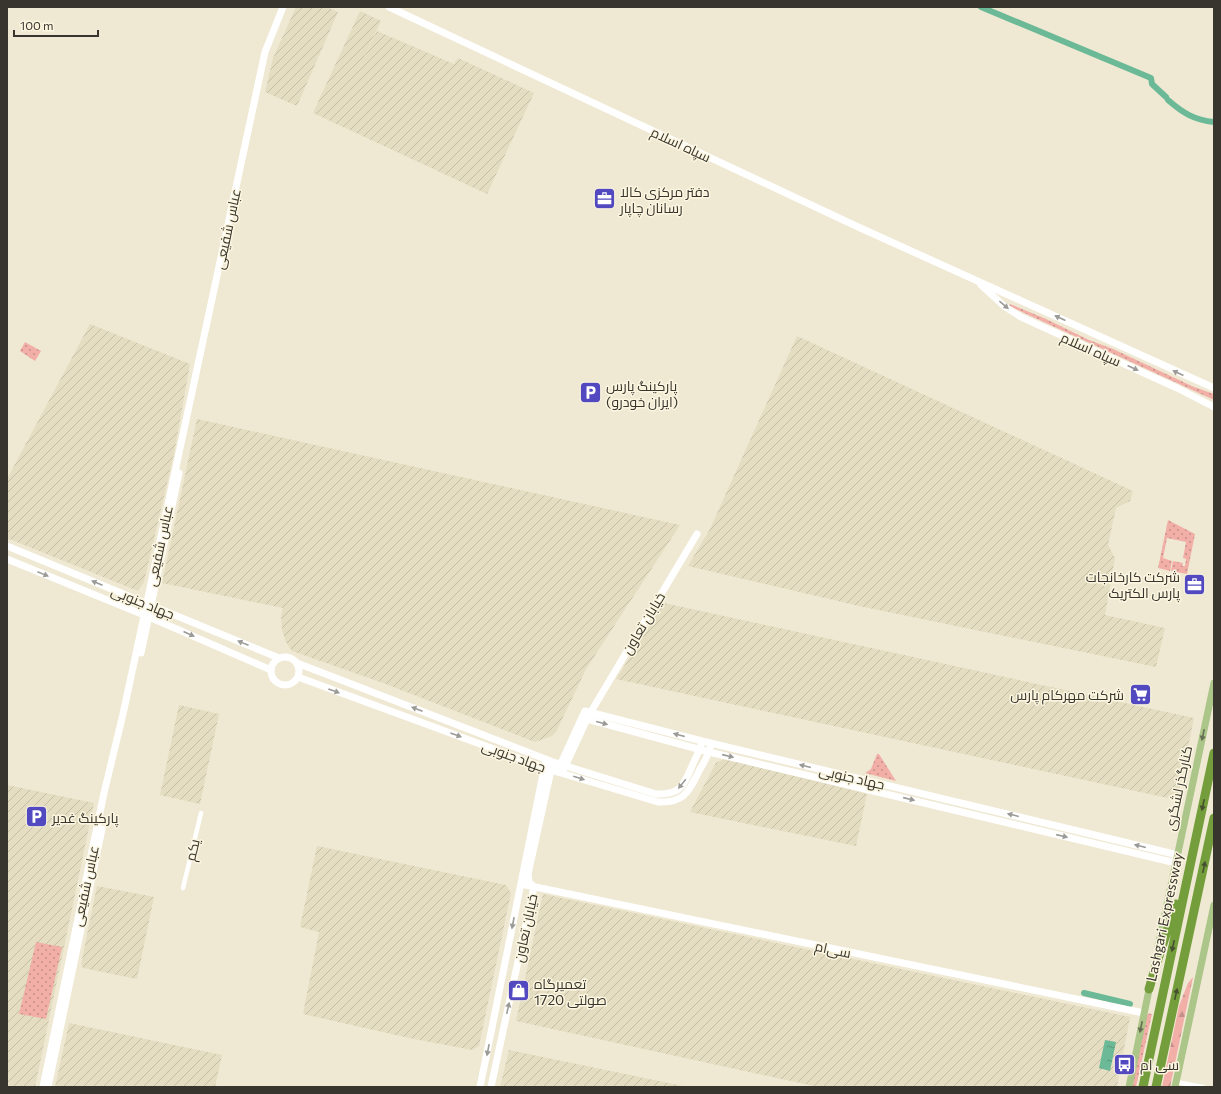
<svg xmlns="http://www.w3.org/2000/svg" width="1221" height="1094" font-family="Commissioner,Cairo,sans-serif">
	<defs>
		<pattern id="industrial-furrows" width="10" height="10" patternUnits="userSpaceOnUse"><rect width="10" height="10" fill="#e4ddc1"/><path d="M-1 1l2-2M0 10L10 0M9 11l2-2" fill="none" stroke="#c4bea6"/></pattern>
		<pattern id="grass-dots" width="8" height="8" patternUnits="userSpaceOnUse"><rect width="8" height="8" fill="#f2afa8"/><path d="M2 2h.1M6 6h.1" fill="none" stroke="#c58f89" stroke-width="1.8" stroke-linecap="round"/></pattern>
		<pattern id="forest-firs" width="22" height="20" patternUnits="userSpaceOnUse"><rect width="22" height="20" fill="#f2afa8"/><path d="M5 1l3.5 6h-7zM16 11l3.5 6h-7z" fill="#c58f89"/></pattern>
		<pattern id="water-ripples" width="26" height="14" patternUnits="userSpaceOnUse"><rect width="26" height="14" fill="#6bb996"/><path d="M2 4q2-2 4 0t4 0M15 11q2-2 4 0t4 0" fill="none" stroke="#59977b"/></pattern>
	</defs>
	<rect width="100%" height="100%" fill="#efe9d3"/>
	<path fill="url(#industrial-furrows)" d="M296,7h31l11,5 -41,94 -32,-14 8,-34z
		M360,11l21,10 -24,51 20,-41 77,33 4,-6 76,35 -47,101 -174,-81z
		M90,324l100,40 -16,90 -30,128 -6,9 -131,-53v-59z
		M797,336l336,155 -3,10 -14,7 -8,37 7,13 -10,57 60,13 -9,39 -297,-61 -171,-40 22,-37z
		M197,419l483,106 -94,144 -30,63 -4,4 -17,6 -152,-59 -91,-32 -6,-9 -4,-12 -1,-15 2,-7 -121,-25z
		M664,603l530,115 -17,82 -561,-121z
		M179,705l40,9 -19,90 -40,-9z
		M726,758l84,21 57,15 -11,52 -166,-34 26,-49z
		M7,785l87,18 -59,284h-28z
		M317,846l189,39 5,8 -32,153 -7,4 -63,-12 -106,-24 16,-82 -19,-5z
		M97,886l57,11 -17,82 -54,-11 -2,-4z
		M543,894l587,123 -13,70h-299l-302,-66z
		M69,1023l153,32 -7,32h-160z
		M509,1050l179,37h-188z"/>
	<path fill="url(#grass-dots)" d="M1010,304l36,15 43,21 24,9 81,38 20,7v6l-205,-94z
		M25,342l16,9 -6,10 -15,-10z
		M1168,520l27,14 -8,40 -16,-3 2,-10 10,2 -1,3h3l1,-7 -3,-1 3,-16 -19,-4 -4,20 9,3 -2,10 -12,-3z
		M877,754h2l17,27 -31,-8 6,-4z
		M36,942l26,5 -16,72 -27,-5z
		M1146,1013l6,1 -16,73h-6z"/>
	<path fill="url(#forest-firs)" d="M1193,977l-23,110h-8l17,-81 9,-23z"/>
	<path fill="url(#water-ripples)" d="M1105,1040l11,2 -6,29 -11,-3z"/>
	<g fill="none" stroke-linecap="round" stroke-linejoin="round">
		<path stroke="#6bb996" stroke-width="6" d="M981,7l170,71 1,6 14,13
			M1168,100c15,13 26,20 46,22
			M1084,993l46,11"/>
		<path stroke="#fff" stroke-width="4.5" d="M183,888l18,-75
			M1176,1082l27,5"/>
		<path stroke="#fff" stroke-width="7" d="M389,7l467,219 358,162
			M981,285l23,21 17,11 156,71 37,19
			M7,546l272,112
			M7,559l142,58 122,53
			M141,653l38,-180
			M271 671a14 14 0 1 1 28 0a14 14 0 1 1-28 0Z
			M297,663l256,99 103,32c24,1 27,-7 36,-28 3,-7 7,-14 9,-21
			M298,677l253,93 107,32c26,1 30,-9 41,-31 4,-7 9,-15 11,-23
			M589,715l108,-181
			M557,772l28,-61 117,30 476,114
			M562,773l25,-54 122,33 467,111
			M521,884l623,129
			M534,887l-5,-5 -1,-8 24,-108
			M43,1087l61,-294 19,-79 142,-662 18,-45
			M48,1087l54,-258
			M480,1087l65,-323
			M491,1087l43,-200"/>
		<path stroke="#acc589" stroke-width="7" d="M1158,947l56,-264
			M1129,1087l21,-102
			M1175,1087l39,-182"/>
		<path stroke="#749e3b" stroke-width="9" d="M1149,989l8,-27 19,-58
			M1143,1087l71,-334
			M1156,1087l58,-269"/>
	</g>
	<defs><path id="oneway-solid" d="M-6-.8H1V-3.2L6.5 0L1 3.2V.8H-6Z"/></defs>
	<g fill="#9b9a96">
		<use href="#oneway-solid" transform="translate(1004 305) rotate(40)"/>
		<use href="#oneway-solid" transform="translate(1060 318) rotate(-155)"/>
		<use href="#oneway-solid" transform="translate(1133 368) rotate(25)"/>
		<use href="#oneway-solid" transform="translate(1178 373) rotate(-155)"/>
		<use href="#oneway-solid" transform="translate(43 574) rotate(22)"/>
		<use href="#oneway-solid" transform="translate(97 583) rotate(-157)"/>
		<use href="#oneway-solid" transform="translate(189 634) rotate(24)"/>
		<use href="#oneway-solid" transform="translate(243 643) rotate(-158)"/>
		<use href="#oneway-solid" transform="translate(334 691) rotate(20)"/>
		<use href="#oneway-solid" transform="translate(417 709) rotate(-159)"/>
		<use href="#oneway-solid" transform="translate(602 723) rotate(15)"/>
		<use href="#oneway-solid" transform="translate(456 735) rotate(20)"/>
		<use href="#oneway-solid" transform="translate(679 735) rotate(-165)"/>
		<use href="#oneway-solid" transform="translate(728 756) rotate(13)"/>
		<use href="#oneway-solid" transform="translate(805 766) rotate(-166)"/>
		<use href="#oneway-solid" transform="translate(579 778) rotate(17)"/>
		<use href="#oneway-solid" transform="translate(682 784) rotate(129)"/>
		<use href="#oneway-solid" transform="translate(909 799) rotate(13)"/>
		<use href="#oneway-solid" transform="translate(1013 815) rotate(-166)"/>
		<use href="#oneway-solid" transform="translate(1062 836) rotate(13)"/>
		<use href="#oneway-solid" transform="translate(1140 846) rotate(-166)"/>
		<use href="#oneway-solid" transform="translate(513 923) rotate(101)"/>
		<use href="#oneway-solid" transform="translate(508 1008) rotate(-78)"/>
		<use href="#oneway-solid" transform="translate(488 1050) rotate(101)"/>
	</g>
	<g fill="#666f52">
		<use href="#oneway-solid" transform="translate(1203 735) rotate(102)"/>
		<use href="#oneway-solid" transform="translate(1141 1027) rotate(102)"/>
	</g>
	<g fill="#464f30">
		<use href="#oneway-solid" transform="translate(1203 805) rotate(102)"/>
		<use href="#oneway-solid" transform="translate(1204 867) rotate(-78)"/>
		<use href="#oneway-solid" transform="translate(1173 946) rotate(102)"/>
		<use href="#oneway-solid" transform="translate(1176 994) rotate(-78)"/>
	</g>
	<defs>
		<symbol id="office-square" viewBox="-11 -11 22 22"><rect x="-9" y="-9" width="18" height="18" rx="4" fill="#5249c0" stroke="#fcf6e0"/><path d="M-6-3h4V-5.5h4V-3h4V5H-6ZM-1-4.5V-3h2v-1.5ZM-6 0V1H6V0Z" fill="#fff"/></symbol>
		<symbol id="parking-square" viewBox="-11 -11 22 22"><rect x="-9" y="-9" width="18" height="18" rx="4" fill="#5249c0" stroke="#fcf6e0"/><path d="M-3.5-5.5H1a3.5 3.5 0 0 1 0 7H-1V5.5H-3.5ZM-1-3.4V-.6H.8a1.4 1.4 0 0 0 0-2.8Z" fill="#fff"/></symbol>
		<symbol id="supermarket-square" viewBox="-11 -11 22 22"><rect x="-9" y="-9" width="18" height="18" rx="4" fill="#5249c0" stroke="#fcf6e0"/><path d="M-6-5.5h2.5l.6 2H6L4.5 2H-2.5L-4.4-4H-6ZM-1.5 3.2a1.3 1.3 0 1 0 .1 0ZM3 3.2a1.3 1.3 0 1 0 .1 0Z" fill="#fff"/></symbol>
		<symbol id="shop-square" viewBox="-11 -11 22 22"><rect x="-9" y="-9" width="18" height="18" rx="4" fill="#5249c0" stroke="#fcf6e0"/><path d="M-5-2.5h2.3a2.7 3.5 0 0 1 5.4 0H5L5.5 6h-11ZM-1.5-2.5h3a1.5 2.3 0 0 0-3 0Z" fill="#fff"/></symbol>
		<symbol id="bus-square" viewBox="-11 -11 22 22"><rect x="-9" y="-9" width="18" height="18" rx="4" fill="#5249c0" stroke="#fcf6e0"/><path d="M-5-6H5V4H4V6H2V4H-2V6H-4V4H-5ZM-3.5-4V0h7V-4ZM-3.5 1.2v1.5H-2V1.2ZM2 1.2v1.5H3.5V1.2Z" fill="#fff"/></symbol>
	</defs>
	<g fill-rule="evenodd">
		<use href="#office-square" x="592" y="186" width="25" height="25"/>
		<use href="#parking-square" x="578" y="380" width="25" height="25"/>
		<use href="#office-square" x="1182" y="572" width="25" height="25"/>
		<use href="#supermarket-square" x="1128" y="682" width="25" height="25"/>
		<use href="#parking-square" x="24" y="804" width="25" height="25"/>
		<use href="#shop-square" x="506" y="978" width="25" height="25"/>
		<use href="#bus-square" x="1112" y="1052" width="25" height="25"/>
	</g>
	<g text-anchor="middle" dominant-baseline="central" stroke-width="3" stroke-linejoin="round" paint-order="stroke">
		<g font-size="14" fill="#37352d" stroke="#fcf6e0">
			<text transform="translate(681 144) rotate(25)">سپاه اسلام</text>
			<text transform="translate(227 229) rotate(-78)">عباس شفیعی</text>
			<text transform="translate(1091 349) rotate(24)">سپاه اسلام</text>
			<text transform="translate(159 546) rotate(-78)">عباس شفیعی</text>
			<text transform="translate(143 602) rotate(22)">جهاد جنوبی</text>
			<text transform="translate(643 623) rotate(-59)">خیابان تعاون</text>
			<text transform="translate(514 756) rotate(20)">جهاد جنوبی</text>
			<text transform="translate(852 777) rotate(13)">جهاد جنوبی</text>
			<text transform="translate(1178 788) rotate(-78)">کنارگذر لشگری</text>
			<text transform="translate(192 850) rotate(-77)">یکم</text>
			<text transform="translate(85 886) rotate(-78)">عباس شفیعی</text>
			<text transform="translate(1164 917) rotate(-78)">Lashgari Expressway</text>
			<text transform="translate(525 928) rotate(-78)">خیابان تعاون</text>
			<text transform="translate(833 949) rotate(12)">سی‌ام</text>
		</g>
		<g font-size="14" fill="#37352d" stroke="#fcf6e0" text-anchor="start">
			<text x="620" y="191">دفتر مرکزی کالا<tspan x="620" dy="16">رسانان چاپار</tspan></text>
			<text x="606" y="385">پارکینگ پارس<tspan x="606" dy="16">(ایران خودرو)</tspan></text>
			<text x="1180" y="576" text-anchor="end">شرکت کارخانجات<tspan x="1180" dy="16">پارس الکتریک</tspan></text>
			<text x="1124" y="694" text-anchor="end">شرکت مهرکام پارس</text>
			<text x="52" y="817">پارکینگ غدیر</text>
			<text x="534" y="983">تعمیرگاه<tspan x="534" dy="16">1720 صولتی</tspan></text>
			<text x="1140" y="1064">سی ام</text>
		</g>
	</g>
	<rect width="1221" height="1094" fill="none" stroke="#37352d" stroke-width="16"/>
	<path d="M14 30v6h84v-6" fill="none" stroke="#37352d" stroke-width="2"/>
	<text x="20" y="30" font-size="12" fill="#37352d" stroke="#fcf6e0" stroke-width="3" paint-order="stroke">100 m</text>
</svg>
